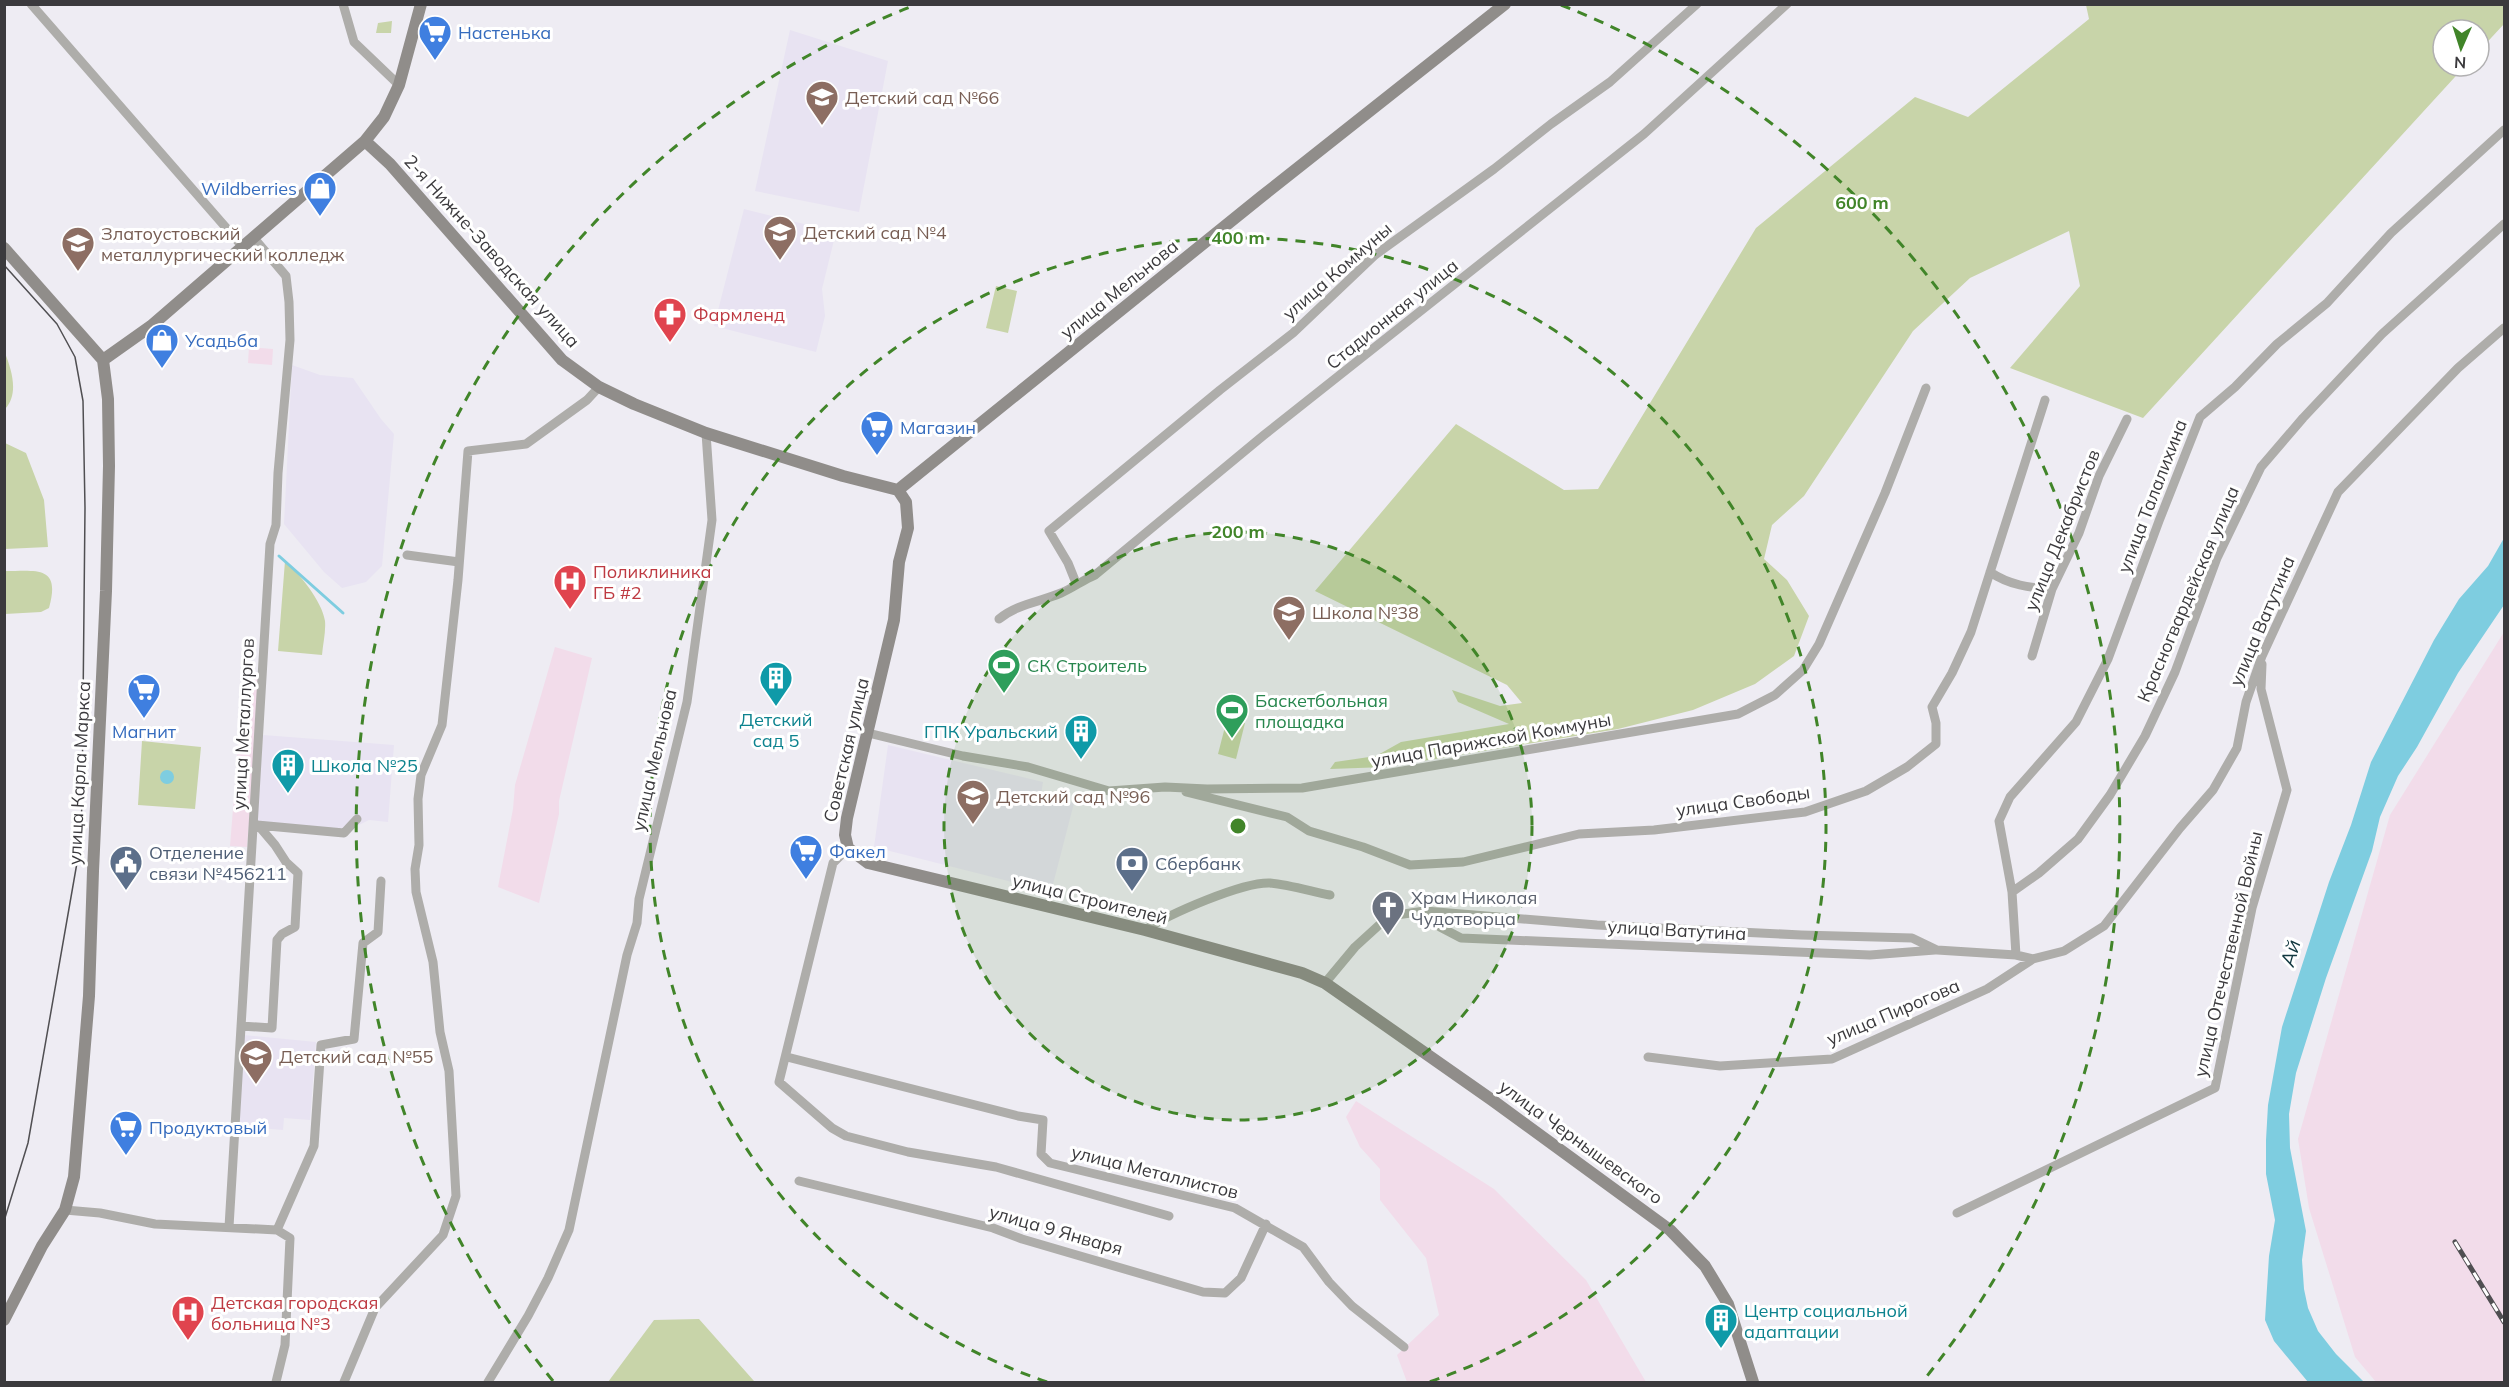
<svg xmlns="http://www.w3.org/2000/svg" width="2509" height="1387" font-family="Mulish,sans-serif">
	<rect width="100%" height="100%" fill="#eeecf3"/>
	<path fill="#e8e3f2" d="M790,30l98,31 -29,151 -104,-21z
		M744,209l92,23 -14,57 3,27 -9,36 -102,-26z
		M292,365l28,10 33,3 28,41 13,15 -12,132 -16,16 -24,6 -18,-16 -40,-48z
		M263,735l131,10 -6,77 -19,-2 -16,8 -12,1 -84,-7z
		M888,745l155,37 -2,13 33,8 -23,89 -177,-45z
		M243,1035l73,7 -6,78 -26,-2 -1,12 -47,-4z"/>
	<path fill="#f2dcea" d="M249,347l24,2 -1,16 -24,-2z
		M2504,632v750h-128l-21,-25 -46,-149 -11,-69 92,-324z
		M555,647l37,11 -33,143v13l-20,89 -41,-16 15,-78 2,-24z
		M244,673l17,2 -14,172 -17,-1z
		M1356,1101l138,88 92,91 60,102h-239l-10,-27 42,-40 -13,-57 -46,-58v-31l-20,-22 -14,-30z"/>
	<path fill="#c8d4a9" d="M2086,5l418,-1v20l-25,27v-21h-36v36h22l-322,352 -133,-50 70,-82 -11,-55 -99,47 -57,53 -109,165 -32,29 -8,34 23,21 22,36 -15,40 -39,28 -62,26 -75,19 -232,38 -56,2 5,-7 41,-6 25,-14 108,-18 -51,-22 -6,-12 48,16 22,-3 -15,-18 -192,-94 141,-167 108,66 34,-1 158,-261 159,-131 53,20 121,-98z
		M392,21l-1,12h-15l2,-10z
		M996,286l21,5 -9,42 -22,-5z
		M5,353c7,18 14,41 0,56z
		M5,443l21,10 18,47 4,47 -43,2z
		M285,561c14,12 37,40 40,60 1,10 -2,23 -3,34l-44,-4z
		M5,571c32,0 56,-6 44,37l-8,4 -36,2z
		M1227,719l18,4 -9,36 -18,-5z
		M142,741l59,6 -6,62 -57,-4z
		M699,1319l55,62 8,1h-154l46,-62z"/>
	<path fill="#7ecde0" d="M2504,538v67l-46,68 -41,74 -19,29 -18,41 -8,34 -46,127 -30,95 -7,41 1,34 16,83 -4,29 2,29 4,19 10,23 18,23 28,28h-56l-34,-41 -9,-21 4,-64 6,-36 -9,-46v-34l2,-35 14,-78 47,-145 22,-57 20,-63 63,-122 25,-41 29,-33z
		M160 777a7 7 0 1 1 14 0a7 7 0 1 1-14 0Z"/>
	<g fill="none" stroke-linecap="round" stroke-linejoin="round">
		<path stroke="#7ecde0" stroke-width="3" d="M279,556l64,57"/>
		<path stroke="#aeadaa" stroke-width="9" d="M31,4l211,242
			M343,4l11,38 45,43
			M407,555l52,7
			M1990,572c19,13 40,16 62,17
			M1076,583l-8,-20 -19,-32 171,-141 73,-57 82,-78 119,-86 57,-45 59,-42 87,-78
			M999,619c18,-15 41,-17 62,-26 12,-5 22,-13 34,-18l169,-140 380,-301 143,-130
			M2032,656l20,-67 27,-56 20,-57 28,-57
			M868,733l95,23 65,11 81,24 56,-4 42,2 95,-1 436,-74 37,-19 28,-25 16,-26 66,-151 41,-105
			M1186,792l101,25 22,14 54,16 47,18 53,-3 116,-28 75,-4 151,-18 61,-21 41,-24 29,-23v-21l-4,-16 20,-34 19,-41 74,-232
			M257,825l87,8 13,-14
			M848,848l-15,15 -54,219 53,46 14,8 62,16 88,15 173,49
			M2012,892l-13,-71 11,-24 66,-75 32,-63 51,-138 41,-104 35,-30 42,-43 50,-41 64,-70 113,-103
			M1425,911l15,16 21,11 409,17 65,-5
			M1145,930c24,-16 97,-48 125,-47 20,2 40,8 60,12
			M2016,955l-4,-63 27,-19 39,-34 32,-44 35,-59 30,-64 42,-114 44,-91 42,-49 79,-84 122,-110
			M1325,983l30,-36 34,-31 36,-5 172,14 204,10 111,3 25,12 79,5 17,4 31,-8 40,-25 76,-98 33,-38 24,-42 9,-46 16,-46 76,-164 120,-124 46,-40
			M241,1026l31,2 5,-88 5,-6 13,-7 3,-54 -12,-11 -11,-17 -17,-20
			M787,1057l231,59 25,4 -2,34 9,9 185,45 68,39 26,35 23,24 52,41
			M1648,1057l72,9 112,-7 155,-70 46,-30
			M799,1181l194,47 29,11 181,53 22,1 16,-15 25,-54
			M65,1210l35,3 55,11 122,6 13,8 -5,107 -9,37
			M1957,1213l258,-125 37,-180 35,-118 -26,-101 1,-25
			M229,1227l41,-683 6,-19 2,-52 12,-133 -1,-38 -3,-26 -33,-39
			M277,1230l37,-84 7,-101 33,-6 9,-96 15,-11 3,-51
			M344,1382l31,-74 68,-73 13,-39 -7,-125 -9,-39 -7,-70 -17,-70 -1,-23 4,-24 -1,-46 3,-24 21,-50 16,-145 10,-129 58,-7 61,-44 12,-13
			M488,1382l40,-66 20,-38 21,-48 58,-275 10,-32 2,-24 48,-197 25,-182 -6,-87"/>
		<path stroke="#908d8a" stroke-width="12" d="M365,141l25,23 172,196 37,27 35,17 72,29 137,43 55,14
			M4,248l99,112 5,39 1,67 -3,125 -13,280 -4,125 -15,181 -9,33 -23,36 -38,74
			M103,360l48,-34 214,-185 19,-24 15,-32 22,-81
			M898,490l8,12 2,26 -9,34 -5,58 -47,198 -2,17 3,13 20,15 277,67 157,43 23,10 167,117 178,130 35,36 23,38 25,78
			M898,490l363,-293 244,-193"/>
		<path stroke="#504f52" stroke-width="1.5" d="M4,265l53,59 18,33 8,44 2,107 -3,298 -4,51 -50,286 -24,78"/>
		<defs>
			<path id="rail" d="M2455,1242l49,80"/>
		</defs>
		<use href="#rail" stroke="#504f52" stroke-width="5"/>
		<use href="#rail" stroke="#fff" stroke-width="3" stroke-dasharray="9" stroke-linecap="butt"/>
	</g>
	<circle cx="1238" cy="826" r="294" fill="#418529" fill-opacity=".12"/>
	<g fill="none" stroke="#418529" stroke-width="3" stroke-dasharray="10 8">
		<circle cx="1238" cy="826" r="294"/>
		<path d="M1047 1382A588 588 0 1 1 1429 1382"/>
		<path d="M553 1381A882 882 0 0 1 915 5M1561 5A882 882 0 0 1 1923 1381"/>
	</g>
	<defs>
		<symbol id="supermarket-pin" viewBox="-11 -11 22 30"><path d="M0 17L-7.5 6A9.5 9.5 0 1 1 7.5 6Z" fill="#3f7fe0" stroke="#fff"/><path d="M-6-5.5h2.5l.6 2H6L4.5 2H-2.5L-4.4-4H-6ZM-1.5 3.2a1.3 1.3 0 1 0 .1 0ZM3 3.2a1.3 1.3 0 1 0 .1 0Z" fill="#fff"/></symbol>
		<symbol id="school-pin" viewBox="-11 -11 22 30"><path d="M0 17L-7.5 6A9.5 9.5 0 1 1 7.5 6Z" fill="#8d6e63" stroke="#fff"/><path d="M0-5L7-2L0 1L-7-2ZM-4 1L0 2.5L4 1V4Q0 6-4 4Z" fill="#fff"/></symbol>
		<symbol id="shop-pin" viewBox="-11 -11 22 30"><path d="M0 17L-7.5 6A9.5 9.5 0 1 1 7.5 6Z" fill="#3f7fe0" stroke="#fff"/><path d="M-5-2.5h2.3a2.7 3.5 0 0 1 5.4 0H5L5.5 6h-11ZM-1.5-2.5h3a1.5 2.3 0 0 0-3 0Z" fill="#fff"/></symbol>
		<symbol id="university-pin" viewBox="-11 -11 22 30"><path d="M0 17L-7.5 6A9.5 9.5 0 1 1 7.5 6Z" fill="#8d6e63" stroke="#fff"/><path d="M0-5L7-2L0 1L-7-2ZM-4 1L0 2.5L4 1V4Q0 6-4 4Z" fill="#fff"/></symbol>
		<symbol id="pharmacy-pin" viewBox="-11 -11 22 30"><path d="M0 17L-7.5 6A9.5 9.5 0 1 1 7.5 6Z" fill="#e0444e" stroke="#fff"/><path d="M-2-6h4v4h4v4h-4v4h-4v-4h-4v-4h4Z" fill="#fff"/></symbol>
		<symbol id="hospital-pin" viewBox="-11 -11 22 30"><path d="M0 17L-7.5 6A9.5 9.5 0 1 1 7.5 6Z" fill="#e0444e" stroke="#fff"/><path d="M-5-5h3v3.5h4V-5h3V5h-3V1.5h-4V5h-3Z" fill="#fff"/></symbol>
		<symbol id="stadium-pin" viewBox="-11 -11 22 30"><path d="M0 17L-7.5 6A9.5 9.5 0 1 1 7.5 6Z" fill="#2e9e5b" stroke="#fff"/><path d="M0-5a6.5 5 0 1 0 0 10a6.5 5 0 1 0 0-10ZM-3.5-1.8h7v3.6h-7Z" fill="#fff"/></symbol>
		<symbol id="building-pin" viewBox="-11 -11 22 30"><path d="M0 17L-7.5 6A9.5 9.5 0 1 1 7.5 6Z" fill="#0f9aa8" stroke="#fff"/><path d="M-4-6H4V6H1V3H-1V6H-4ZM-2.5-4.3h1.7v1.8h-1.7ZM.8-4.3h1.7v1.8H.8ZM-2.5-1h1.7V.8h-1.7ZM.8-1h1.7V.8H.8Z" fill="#fff"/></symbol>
		<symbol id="civic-pin" viewBox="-11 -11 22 30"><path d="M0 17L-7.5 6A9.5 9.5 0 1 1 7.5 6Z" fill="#5c6f8a" stroke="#fff"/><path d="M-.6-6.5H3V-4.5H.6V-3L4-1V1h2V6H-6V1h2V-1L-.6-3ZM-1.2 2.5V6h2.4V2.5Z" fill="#fff"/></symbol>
		<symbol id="bank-pin" viewBox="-11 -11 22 30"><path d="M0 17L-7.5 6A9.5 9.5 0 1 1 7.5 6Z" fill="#5c6f8a" stroke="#fff"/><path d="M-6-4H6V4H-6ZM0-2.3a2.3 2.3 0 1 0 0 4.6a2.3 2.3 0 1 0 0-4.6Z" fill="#fff"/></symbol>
		<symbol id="church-pin" viewBox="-11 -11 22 30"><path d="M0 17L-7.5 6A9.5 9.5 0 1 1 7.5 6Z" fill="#6b7280" stroke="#fff"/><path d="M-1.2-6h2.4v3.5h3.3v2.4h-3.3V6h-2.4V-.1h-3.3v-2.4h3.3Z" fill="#fff"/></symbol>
	</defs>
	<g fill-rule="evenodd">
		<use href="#supermarket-pin" x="416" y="13" width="38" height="52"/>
		<use href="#school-pin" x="803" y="78" width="38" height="52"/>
		<use href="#shop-pin" x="301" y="169" width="38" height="52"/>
		<use href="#school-pin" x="761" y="213" width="38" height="52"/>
		<use href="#university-pin" x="59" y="224" width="38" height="52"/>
		<use href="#pharmacy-pin" x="651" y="295" width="38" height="52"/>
		<use href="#shop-pin" x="143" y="321" width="38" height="52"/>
		<use href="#supermarket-pin" x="858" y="408" width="38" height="52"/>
		<use href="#hospital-pin" x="551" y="562" width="38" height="52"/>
		<use href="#school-pin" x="1270" y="593" width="38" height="52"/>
		<use href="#stadium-pin" x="985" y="646" width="38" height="52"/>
		<use href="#building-pin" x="757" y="659" width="38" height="52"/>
		<use href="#supermarket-pin" x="125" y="671" width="38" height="52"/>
		<use href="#stadium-pin" x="1213" y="691" width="38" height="52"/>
		<use href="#building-pin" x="1062" y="712" width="38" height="52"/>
		<use href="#building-pin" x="269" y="746" width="38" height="52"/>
		<use href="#school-pin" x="954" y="777" width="38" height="52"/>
		<use href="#supermarket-pin" x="787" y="832" width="38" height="52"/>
		<use href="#civic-pin" x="107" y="843" width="38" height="52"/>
		<use href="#bank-pin" x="1113" y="844" width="38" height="52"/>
		<use href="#church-pin" x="1369" y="888" width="38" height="52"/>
		<use href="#school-pin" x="237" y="1037" width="38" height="52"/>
		<use href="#supermarket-pin" x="107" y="1108" width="38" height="52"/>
		<use href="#hospital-pin" x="169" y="1293" width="38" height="52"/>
		<use href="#building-pin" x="1702" y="1301" width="38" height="52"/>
	</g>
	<g text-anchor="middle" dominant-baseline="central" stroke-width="6" stroke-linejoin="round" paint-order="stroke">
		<g font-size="18" fill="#366cbe" stroke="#fff" text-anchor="start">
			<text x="458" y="32">Настенька</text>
			<text x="297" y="188" text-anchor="end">Wildberries</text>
			<text x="185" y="340">Усадьба</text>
			<text x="900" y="427">Магазин</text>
			<text x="144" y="731" text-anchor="middle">Магнит</text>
			<text x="829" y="851">Факел</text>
			<text x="149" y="1127">Продуктовый</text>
		</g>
		<g font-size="18" fill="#785e54" stroke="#fff" text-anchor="start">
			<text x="845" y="97">Детский сад №66</text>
			<text x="803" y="232">Детский сад №4</text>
			<text x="101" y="233">Златоустовский<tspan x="101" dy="21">металлургический колледж</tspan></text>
			<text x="1312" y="612">Школа №38</text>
			<text x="996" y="796">Детский сад №96</text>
			<text x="279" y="1056">Детский сад №55</text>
		</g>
		<g font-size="18" fill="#3b3a3d" stroke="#fff">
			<text transform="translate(492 251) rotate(48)">2-я Нижне-Заводская улица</text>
			<text transform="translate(1337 271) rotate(-41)">улица Коммуны</text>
			<text transform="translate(1119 289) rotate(-39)">улица Мельнова</text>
			<text transform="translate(1392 314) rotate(-39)">Стадионная улица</text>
			<text transform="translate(2152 496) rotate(-69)">улица Талалихина</text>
			<text transform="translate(2062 530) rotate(-68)">улица Декабристов</text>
			<text transform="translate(2188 594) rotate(-67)">Красногвардейская улица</text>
			<text transform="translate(2262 621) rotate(-67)">улица Ватутина</text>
			<text transform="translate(243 724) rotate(-87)">улица Металлургов</text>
			<text transform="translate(1491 740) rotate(-10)">улица Парижской Коммуны</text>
			<text transform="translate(846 750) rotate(-77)">Советская улица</text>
			<text transform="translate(654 760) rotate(-77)">улица Мельнова</text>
			<text transform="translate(79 773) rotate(-87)">улица Карла Маркса</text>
			<text transform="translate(1743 801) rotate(-8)">улица Свободы</text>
			<text transform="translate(1090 899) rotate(14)">улица Строителей</text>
			<text transform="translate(1677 930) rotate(3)">улица Ватутина</text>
			<text transform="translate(2228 954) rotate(-77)">улица Отечественной Войны</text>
			<text transform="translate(1893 1012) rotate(-23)">улица Пирогова</text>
			<text transform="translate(1581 1142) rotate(36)">улица Чернышевского</text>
			<text transform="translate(1155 1172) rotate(14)">улица Металлистов</text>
			<text transform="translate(1056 1230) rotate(16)">улица 9 Января</text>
		</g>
		<g font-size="18" fill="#be3a42" stroke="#fff" text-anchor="start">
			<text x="693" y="314">Фармленд</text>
			<text x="593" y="571">Поликлиника<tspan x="593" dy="21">ГБ #2</tspan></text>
			<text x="211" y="1302">Детская городская<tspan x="211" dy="21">больница №3</tspan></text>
		</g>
		<g font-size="18" fill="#27864d" stroke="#fff" text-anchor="start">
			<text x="1027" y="665">СК Строитель</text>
			<text x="1255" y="700">Баскетбольная<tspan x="1255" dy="21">площадка</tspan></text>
		</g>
		<g font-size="18" fill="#0d838f" stroke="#fff" text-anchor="start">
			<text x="776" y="719" text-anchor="middle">Детский<tspan x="776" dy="21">сад 5</tspan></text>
			<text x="1058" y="731" text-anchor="end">ГПК Уральский</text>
			<text x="311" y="765">Школа №25</text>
			<text x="1744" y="1310">Центр социальной<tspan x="1744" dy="21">адаптации</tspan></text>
		</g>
		<g font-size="18" fill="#4e5e75" stroke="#fff" text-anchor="start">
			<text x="149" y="852">Отделение<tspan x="149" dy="21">связи №456211</tspan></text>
			<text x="1155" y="863">Сбербанк</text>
		</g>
		<g font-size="18" fill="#5b616d" stroke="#fff" text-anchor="start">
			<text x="1411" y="897">Храм Николая<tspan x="1411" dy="21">Чудотворца</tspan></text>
		</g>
		<g font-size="20" font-style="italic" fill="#123840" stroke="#fff">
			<text transform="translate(2290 953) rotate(-74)">Ай</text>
		</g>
	</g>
	<circle cx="1238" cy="826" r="9" fill="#418529" stroke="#fff" stroke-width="3"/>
	<g font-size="18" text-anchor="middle" font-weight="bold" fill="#418529" stroke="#fff" stroke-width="6" stroke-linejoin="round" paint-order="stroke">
		<text x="1862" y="209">600 m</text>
		<text x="1238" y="244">400 m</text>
		<text x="1238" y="538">200 m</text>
	</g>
	<rect width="2509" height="1387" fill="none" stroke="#3b3a3d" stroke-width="12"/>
	<g transform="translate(2461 48) rotate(183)"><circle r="28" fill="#ffffff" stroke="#b1b0b1" stroke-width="1.5"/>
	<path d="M0-4.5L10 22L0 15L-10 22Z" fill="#418529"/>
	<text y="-9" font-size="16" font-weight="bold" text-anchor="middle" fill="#3b3a3d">N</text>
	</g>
</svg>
